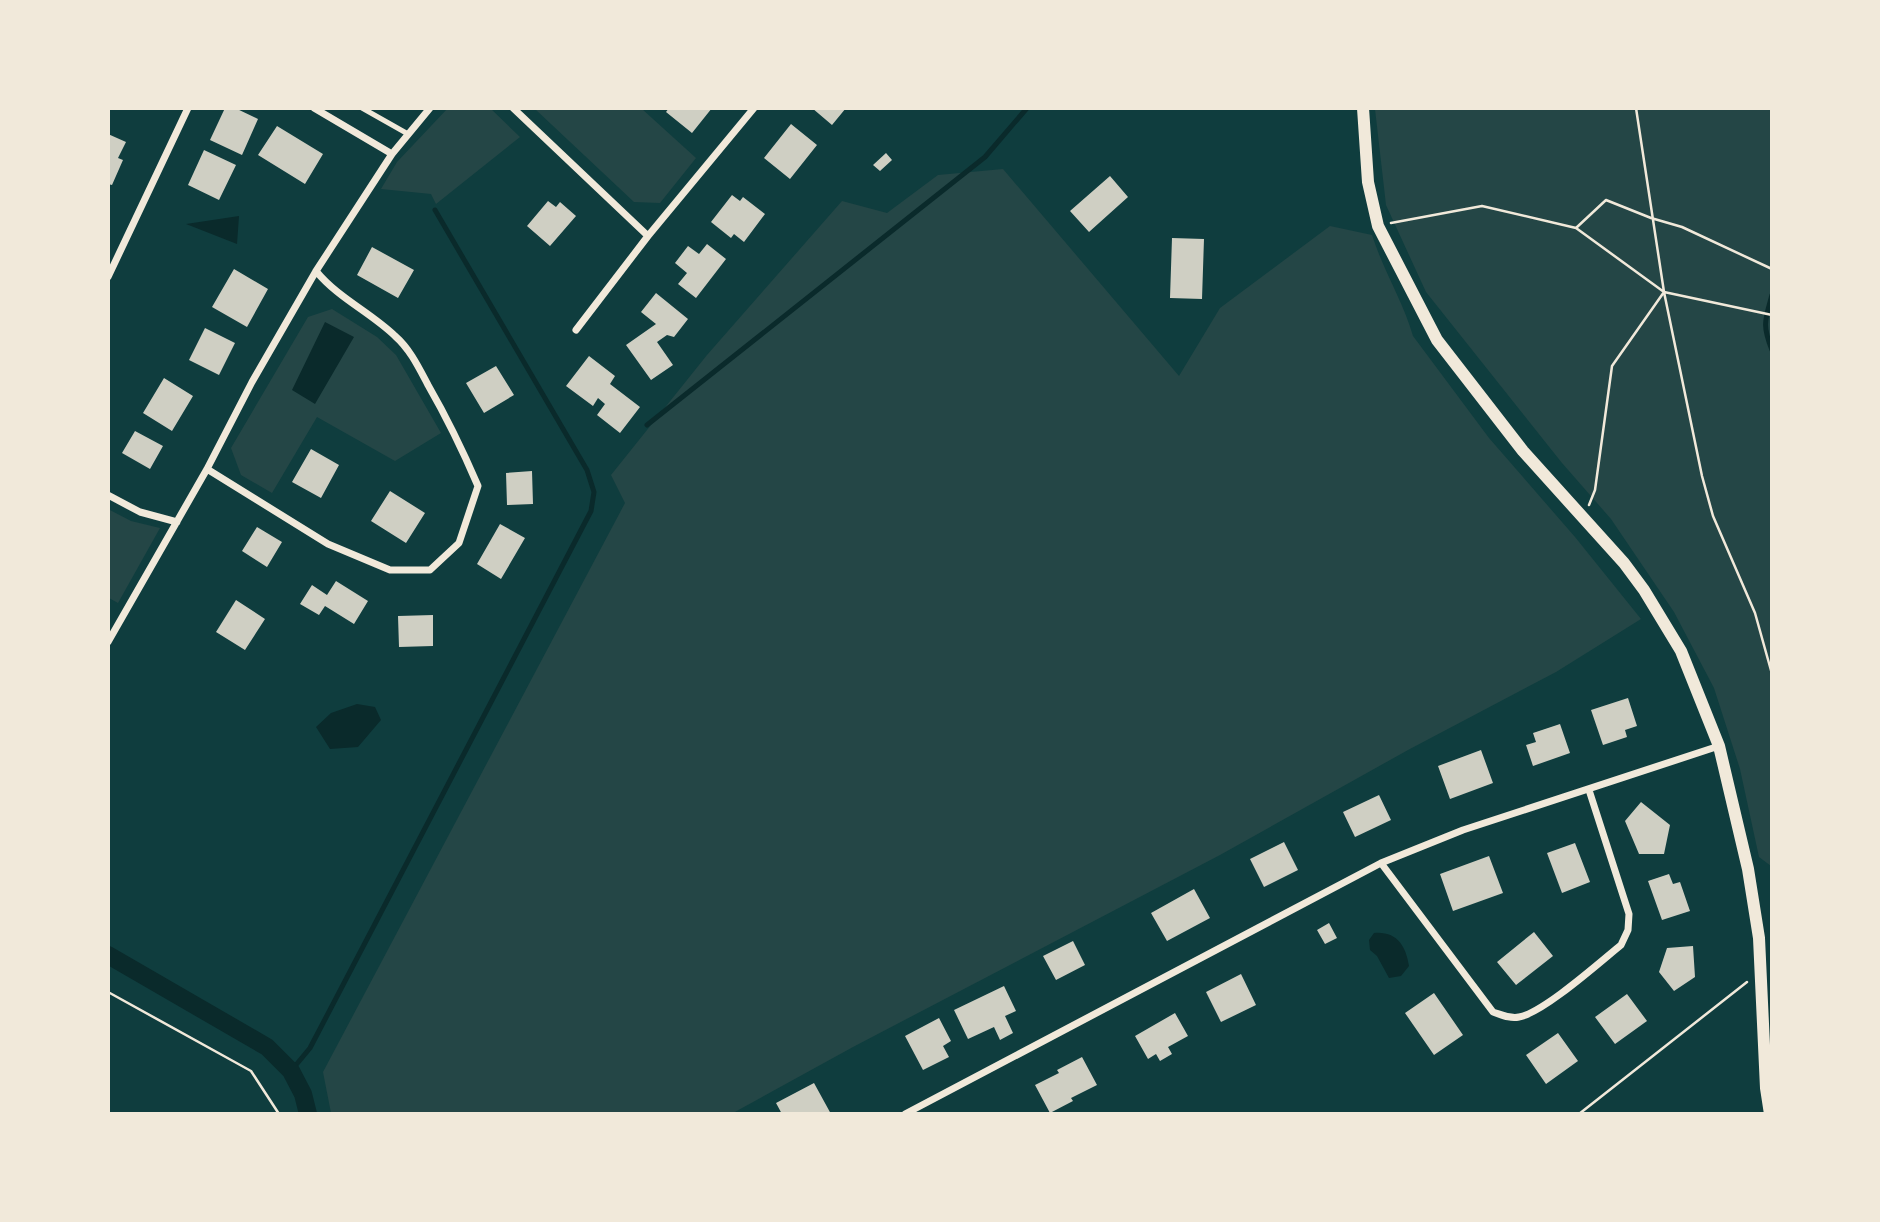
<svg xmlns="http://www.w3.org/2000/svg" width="1880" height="1222" font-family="Rubik,sans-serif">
	<rect width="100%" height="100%" fill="#0f3d3e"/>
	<path fill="#244646" d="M448,108l43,1 29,28 -84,67 -5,-10 -50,-5 16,-27z
		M535,109h107l54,49 -36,45 -26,-1z
		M1375,109h396v757l-12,-9 -19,-88 -26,-81 -40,-76 -63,-93 -49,-56 -136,-171 -40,-87z
		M1003,169l176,207 41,-68 110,-82 42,9c11,35 31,66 41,101l76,102 86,99 66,82 -85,53 -148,78 -188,105 -367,192 -120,66h-402l-8,-41 302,-569 -14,-28 96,-120 135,-154 45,12 51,-38z
		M332,309l45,28 19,18 45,78 -46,28 -78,-44 -45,76 -31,-18 -10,-27 77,-131z
		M108,509l23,12 29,7 -42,75 -9,-5z"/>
	<path fill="#0a2a2b" d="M239,216l-2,28 -51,-20z
		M325,322l29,15 -39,67 -23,-14z
		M357,704l18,3 6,13 -23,27 -28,2 -14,-22 15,-14z
		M1374,933c23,-2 32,13 35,33l-8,10 -12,2 -12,-22 -7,-6 -1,-10z"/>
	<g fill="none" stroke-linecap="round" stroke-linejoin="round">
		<path stroke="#0a2a2b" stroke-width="5" d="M1772,295c-7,25 -10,30 0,55
			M647,425l338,-268 42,-49
			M291,1071l19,-23 281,-537 3,-19 -7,-22 -152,-260"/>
		<path stroke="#0a2a2b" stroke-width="18" d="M108,955l159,92 24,24 12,23 5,20"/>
	</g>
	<path fill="#cfcfc3" d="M225,108h10l23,11 -16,36 -32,-15z
		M669,108h43l-20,25 -26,-21z
		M812,108h34l-14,17z
		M791,124l26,21 -27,34 -26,-21z
		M277,126l46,28 -18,30 -47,-29z
		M108,134l18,8 -8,16 5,2 -11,25 -4,-1z
		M204,150l32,15 -17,35 -31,-15z
		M886,153l6,7 -12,11 -7,-6z
		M1110,176l18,21 -39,35 -19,-21z
		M732,195l8,6 3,-4 22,17 -21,28 -10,-8 -3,4 -20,-16z
		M548,201l8,6 4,-5 16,14 -26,30 -23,-20z
		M1172,238l32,1 -2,60 -32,-1z
		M707,244l19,15 -30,39 -18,-14 9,-11 -12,-10 13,-17 11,8z
		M372,247l42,23 -16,28 -41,-23z
		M234,269l34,20 -21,38 -35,-20z
		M656,293l32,26 -14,18 -7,-2 -10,7 16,23 -22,15 -25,-35 30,-21 -15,-12z
		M205,328l30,15 -16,32 -30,-15z
		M589,356l26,20 -5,8 30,23 -20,26 -23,-18 8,-11 -7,-6 -5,8 -27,-20z
		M496,366l18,29 -30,18 -18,-30z
		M164,378l29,18 -21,35 -29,-18z
		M135,431l28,15 -13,23 -28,-16z
		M311,449l28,16 -18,33 -29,-16z
		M532,471l1,33 -26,1 -1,-32z
		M390,491l35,22 -19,30 -35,-22z
		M500,524l25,14 -24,41 -24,-15z
		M257,527l25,15 -15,25 -25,-16z
		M336,581l32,20 -14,23 -29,-18 -6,9 -19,-11 12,-19 15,10z
		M236,600l29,19 -20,31 -29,-18z
		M433,615v31l-34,1 -1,-31z
		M1628,698l9,28 -12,4 2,7 -24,8 -12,-35z
		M1560,724l10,29 -37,13 -7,-21 10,-3 -3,-9z
		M1481,750l12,33 -43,16 -12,-33z
		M1379,795l12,25 -36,17 -12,-25z
		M1641,802l29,23 -6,29h-25l-14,-33z
		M1284,842l14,28 -34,17 -14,-28z
		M1575,843l15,39 -28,11 -15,-40z
		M1489,856l14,37 -50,18 -13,-37z
		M1669,874l4,10 7,-2 10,29 -28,9 -14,-39z
		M1194,889l16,29 -43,23 -16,-28z
		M1329,923l8,15 -12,6 -8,-14z
		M1534,932l19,24 -37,29 -19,-23z
		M1073,941l12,24 -29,15 -13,-24z
		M1693,946l2,31 -21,14 -15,-19 8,-24z
		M1241,974l15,31 -35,17 -15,-30z
		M1004,986l12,25 -11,5 8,17 -13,7 -6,-13 -26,12 -14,-29z
		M1434,993l29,42 -29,20 -29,-42z
		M1627,994l20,27 -32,23 -20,-27z
		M1175,1013l13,23 -20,11 4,7 -12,7 -4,-7 -8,5 -13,-23z
		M939,1018l12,23 -8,5 6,11 -26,13 -18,-34z
		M1558,1033l20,28 -32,23 -20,-29z
		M1082,1057l15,28 -26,13 2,3 -23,12 -15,-28 24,-12 -2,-3z
		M814,1083l17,31h-49l-6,-11z"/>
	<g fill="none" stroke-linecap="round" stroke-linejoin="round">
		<path stroke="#f1e9da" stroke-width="2.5" d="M1636,108l28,184
			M1391,223l91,-17 94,22 30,-28 45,18 31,9 90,42
			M1576,228l88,64 108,23
			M1589,505l6,-15 17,-124 52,-74 38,184 11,40 42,97 17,61
			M108,992l143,79 28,43
			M1579,1114l168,-132"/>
		<path stroke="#f1e9da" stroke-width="5" d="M362,108l46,26"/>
		<path stroke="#f1e9da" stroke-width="7" d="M314,108l78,46
			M513,108l135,128
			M108,277l80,-169
			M576,330l72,-94 106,-128
			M207,469l121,75 62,26h40l29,-27 19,-57c-15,-35 -31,-68 -50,-101 -9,-17 -18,-36 -33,-49 -25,-24 -57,-38 -79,-65
			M108,495l32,17 37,10
			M108,642l99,-173 45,-87 64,-111 76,-117 38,-46
			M1381,863l112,149c9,3 17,7 26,5 24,-4 81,-55 102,-72l7,-15 1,-16 -40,-124
			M905,1114l476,-251 82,-33 256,-84"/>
		<path stroke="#f1e9da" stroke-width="12" d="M1363,108l5,74 10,44 59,114 86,111 101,112 20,27 37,61 38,95 29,123 11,69 7,150 4,26"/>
	</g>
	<rect width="1880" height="1222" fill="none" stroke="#f1e9da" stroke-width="220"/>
</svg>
